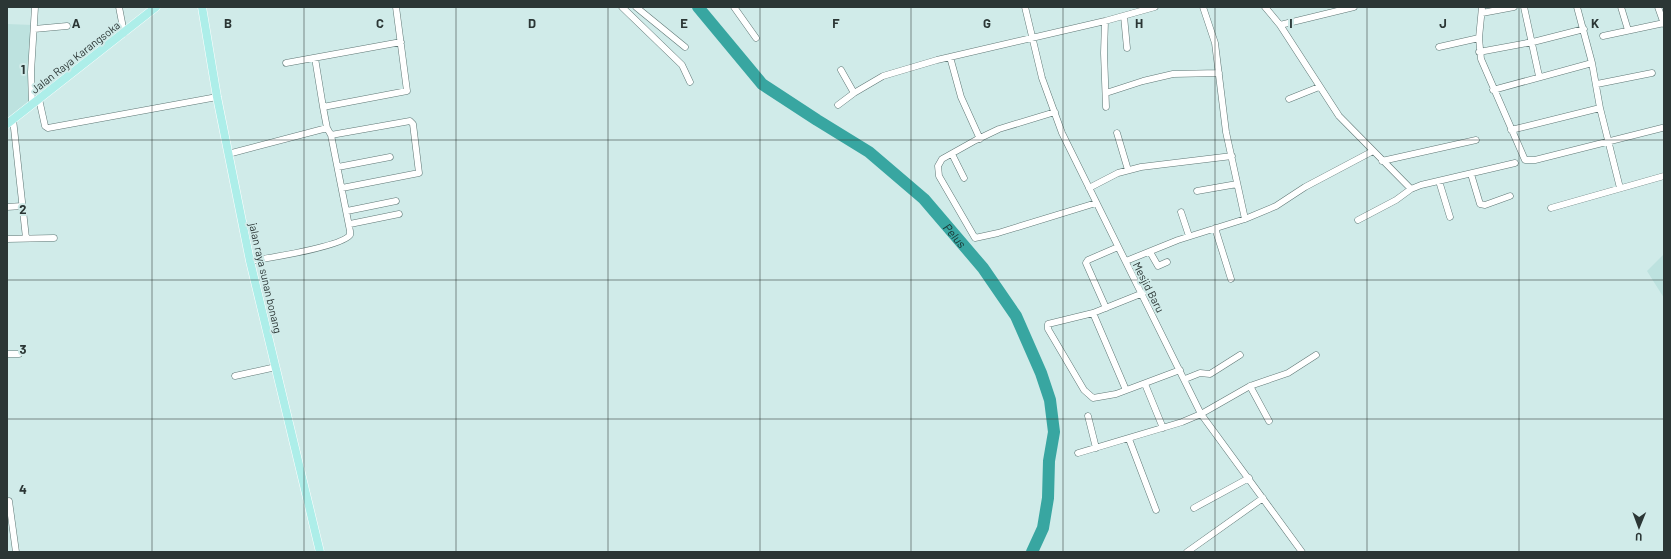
<svg xmlns="http://www.w3.org/2000/svg" width="1671" height="559" font-family="Barlow,sans-serif">
	<rect width="100%" height="100%" fill="#d0ebe9"/>
	<path fill="#bde2df" d="M7,24l26,1 -4,78 -22,18z
		M1664,254v44l-17,-27z"/>
	<g fill="none" stroke-linecap="round" stroke-linejoin="round">
		<path stroke="#38a6a1" stroke-width="12" id="s1" d="M698,7l64,77 55,36 52,32 55,47 59,69 33,48 25,57 9,27 4,32 -5,29 -1,37 -5,30 -11,24"/>
		<defs>
			<path id="minor" d="M119,7l5,26
				M622,7l60,58 8,17
				M636,7l49,40
				M734,7l22,31
				M1025,7l17,71 20,55 139,281 101,138
				M1203,7l12,36 11,89 19,87
				M1265,7l15,18 59,91 72,73 10,-4 94,-22
				M1482,7l-3,31 2,21 44,101h10l127,-32
				M1524,7l15,69
				M1577,7l15,56 8,45 20,80
				M1621,7l7,23
				M1658,7l6,17
				M1482,13l32,-6
				M1124,16l3,32
				M1105,21l-1,32 2,54
				M1280,25l74,-18
				M34,29l33,-3
				M1603,36l61,-13
				M1439,47l40,-9
				M1479,52l54,-10 51,-13
				M950,57l11,40 19,42
				M315,58l8,49
				M286,63l115,-21
				M1597,84l55,-11
				M1493,90l99,-27
				M854,93l29,-17 54,-16 168,-39 50,-14
				M1106,93l37,-12 30,-7 46,-1
				M39,99l6,27 3,2 169,-31
				M1289,99l30,-12
				M32,104l-1,-32 4,-65
				M838,105l16,-12 -13,-23
				M1055,112l-56,17 -23,11 -34,19 -4,7 1,10 36,62 23,-5 98,-30
				M13,119l13,119
				M327,128l-4,-21 84,-16 -11,-84
				M1511,130l89,-22
				M1117,133l11,37
				M331,135l79,-14 3,3 6,49 -77,15
				M228,154l99,-26 4,7 19,96v4c-9,12 -82,23 -100,26
				M952,154l12,24
				M1382,161l94,-21
				M338,167l52,-10
				M1471,174l9,30 5,1 25,-9
				M1439,181l11,36
				M1089,188l29,-15 23,-6 91,-11
				M1197,191l40,-7
				M7,207l15,-1
				M1551,208l113,-32
				M347,211l49,-10
				M1181,212l8,24
				M1358,220l38,-20 15,-11
				M350,224l49,-10
				M1215,228l16,51
				M7,239l47,-1
				M1150,252l8,14 9,-4
				M1126,261l52,-21 67,-21 31,-13 29,-19 68,-36
				M1143,293l-50,20 -45,11v5l36,61 9,8 23,-4 64,-24
				M1106,308l-20,-45 2,-3 30,-13
				M1093,313l33,77
				M7,354h12
				M235,376l41,-9
				M1185,379l15,-6 10,1 30,-19
				M1145,384l18,44
				M1250,386l19,35
				M1088,416l8,32
				M1129,439l27,71
				M1078,453l104,-31 19,-8 49,-28 38,-13 28,-18
				M9,501l7,51
				M1194,508l55,-30
				M1187,552l76,-54"/>
			<path id="major" d="M202,7l15,90 33,164 70,291
				M7,124l149,-117"/>
		</defs>
		<use href="#minor" stroke="#5f7775" stroke-width="7"/>
		<use href="#major" stroke="#fff" stroke-width="9"/>
		<use href="#minor" stroke="#fff" stroke-width="6"/>
		<use href="#major" stroke="#adeee9" stroke-width="8"/>
	</g>
	<path fill="none" stroke="#2b3635" stroke-width="1" stroke-opacity="0.55" d="M152,7v545M304,7v545M456,7v545M608,7v545M760,7v545M911,7v545M1063,7v545M1215,7v545M1367,7v545M1519,7v545M7,140h1657M7,280h1657M7,419h1657"/>
	<g text-anchor="middle" dominant-baseline="central" stroke-width="4" stroke-linejoin="round" paint-order="stroke">
		<g font-size="11" fill="#2b3635" stroke="#d0ebe9">
			<text transform="translate(75 57) rotate(-38)">Jalan Raya Karangsoka</text>
			<text transform="translate(266 278) rotate(77)">jalan raya sunan bonang</text>
			<text transform="translate(1149 287) rotate(63)">Mesjid Baru</text>
		</g>
		<g font-size="12" font-style="italic" fill="#19312f" stroke="#d0ebe9">
			<text stroke="none"><textPath href="#s1" startOffset="347">Pelus</textPath></text>
		</g>
	</g>
	<g font-size="13" text-anchor="middle" font-weight="bold" fill="#2b3635" stroke="#d0ebe9" stroke-width="4" stroke-linejoin="round" paint-order="stroke">
		<text x="76" y="28">A</text>
		<text x="228" y="28">B</text>
		<text x="380" y="28">C</text>
		<text x="532" y="28">D</text>
		<text x="684" y="28">E</text>
		<text x="836" y="28">F</text>
		<text x="987" y="28">G</text>
		<text x="1139" y="28">H</text>
		<text x="1291" y="28">I</text>
		<text x="1443" y="28">J</text>
		<text x="1595" y="28">K</text>
		<text x="23" y="74">1</text>
		<text x="23" y="214">2</text>
		<text x="23" y="354">3</text>
		<text x="23" y="494">4</text>
	</g>
	<rect width="1671" height="559" fill="none" stroke="#2b3635" stroke-width="16"/>
	<g transform="translate(1639 527) rotate(181)" stroke="#d0ebe9" stroke-width="3" paint-order="stroke">
	<path d="M0-3L7 15L0 10L-7 15Z" fill="#2b3635"/>
	<text y="-6" font-size="11" font-weight="bold" text-anchor="middle" fill="#2b3635">U</text>
	</g>
</svg>
